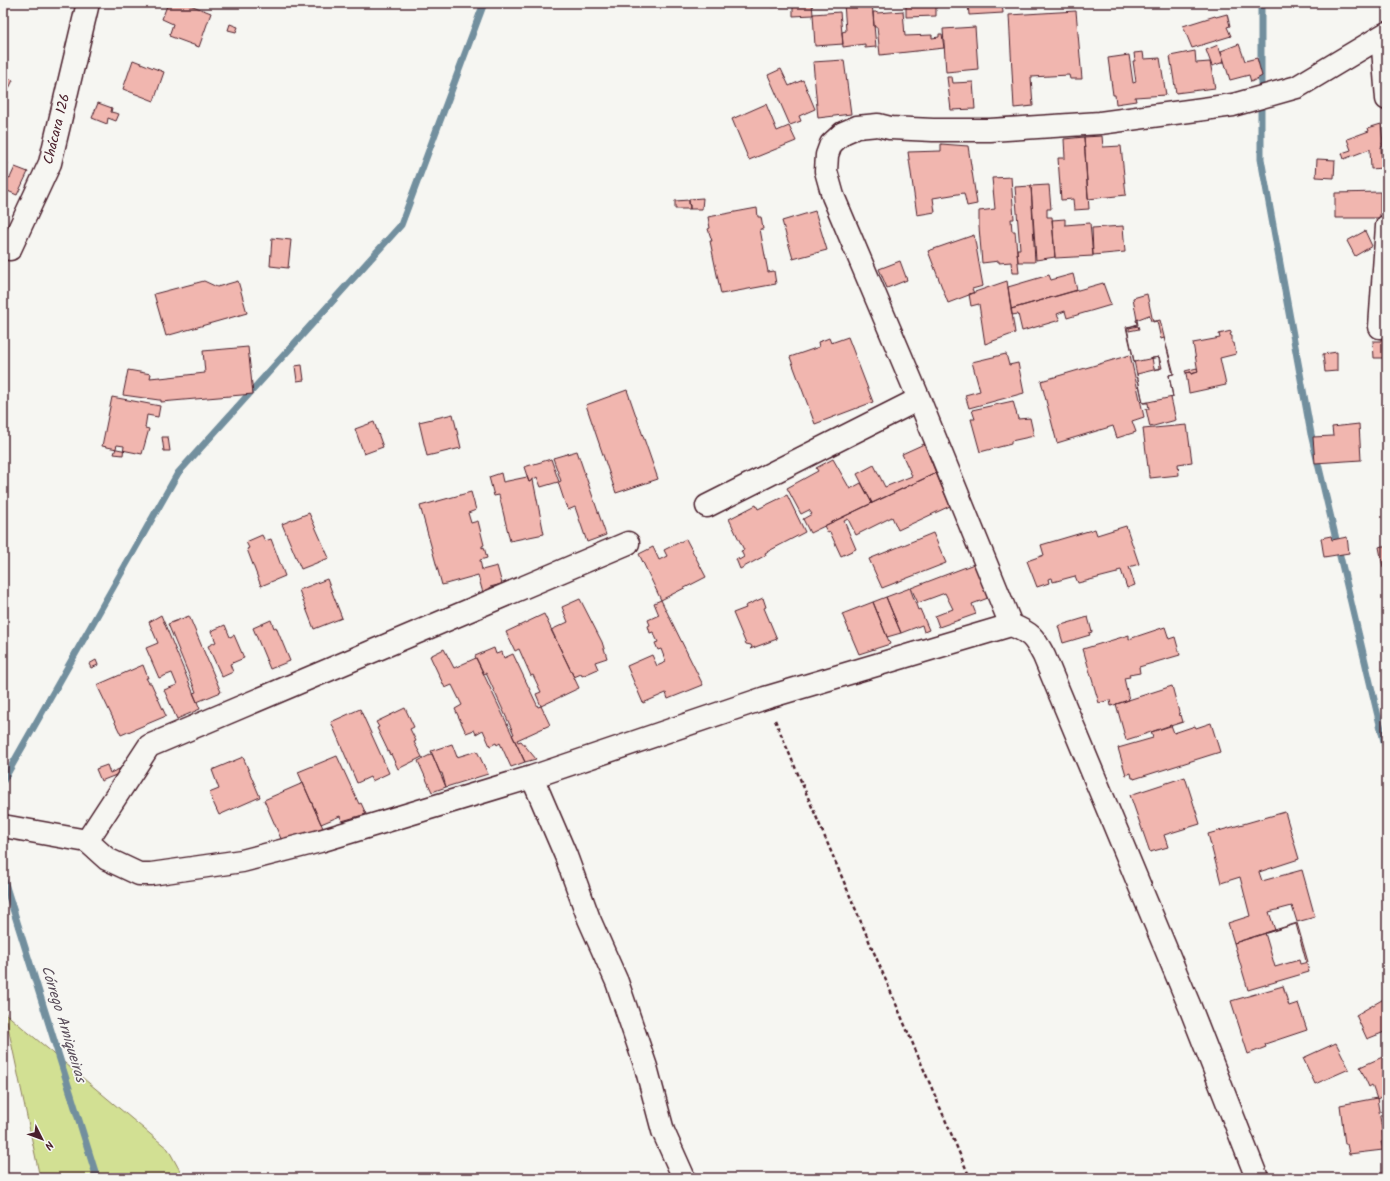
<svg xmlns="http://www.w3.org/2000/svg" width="1390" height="1181" font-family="Kalam,sans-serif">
	<rect width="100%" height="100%" fill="#f6f6f2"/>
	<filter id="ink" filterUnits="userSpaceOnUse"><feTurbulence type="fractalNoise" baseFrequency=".025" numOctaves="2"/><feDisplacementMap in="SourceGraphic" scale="8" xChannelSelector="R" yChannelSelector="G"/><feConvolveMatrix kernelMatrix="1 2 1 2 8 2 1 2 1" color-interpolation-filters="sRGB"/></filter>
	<g filter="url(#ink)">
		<path fill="#d2e093" stroke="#8e805f" d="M5,1013l163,136 16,29h-144z"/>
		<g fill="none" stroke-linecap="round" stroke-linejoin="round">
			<path stroke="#728f9e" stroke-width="7" d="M1261,3v156l50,275 76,320
				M3,781l175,-308 223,-248 83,-222
				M3,877l94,301"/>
		</g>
		<path fill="#f1b6af" stroke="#4a1f2b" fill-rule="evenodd" d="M168,3h17l26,10 -12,34 -30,-11 4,-12 -11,-5z
			M749,3h63l1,12 -20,1v-12h-3v2l-19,1v-3h-22z
			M844,3h28l4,44 -11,1v-4l-22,3 -1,-15 4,-1z
			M906,3h30v13l-30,1z
			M968,3h34l1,10 -34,2z
			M903,11l2,25 27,-1v3l7,-1v-3h3l2,14 -64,7 -3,-28h-3l-1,-15h3l1,1z
			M1076,11l6,68h-12l-1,-4 -38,2 2,29 -19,2 -5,-93z
			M840,12l3,32 -28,2 -2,-32z
			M1227,14l3,12 -3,1 4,9 -39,12 -9,-22 32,-10 1,1z
			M230,24l8,3 -2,5 -8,-2z
			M975,27l3,42 -32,3 -3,-43z
			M1239,44l6,17 12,-3 5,18 -9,5 -2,1 -2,-7 -19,5 -9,-29z
			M1218,45l6,17 -12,4 -6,-16z
			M1195,51l1,12 14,-1 5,26 -39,5 -6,-37z
			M1143,52l1,7 16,-1 6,37 -31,2 1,4 -20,3 -1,-9h-2l-5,-37 21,-3 4,28 3,-1 -3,-21h2l-1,-8z
			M133,60l31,12 -10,29 -31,-12z
			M844,60l7,54 -33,4 -5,-56z
			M781,69l8,17 14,-6 12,29 -16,7 2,5 -11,4 -22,-50z
			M3,76l10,4 -10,21z
			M947,77h5l1,6 20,-1 2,27 -24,1z
			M98,103l14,5 -1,4 8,2 -3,7 -8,-3 -1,6 -15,-6z
			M766,104l11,27 12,-5 7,15 -47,19 -17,-41z
			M1381,124l2,19h-1l1,3 -2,1 1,21 -11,1 -1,-20 -26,10 -2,-6 9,-3 -4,-11 22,-8 -1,-3z
			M1102,136l1,11 18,-1 5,49 -38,4 -4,-62z
			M1084,137l5,72 -15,1 -1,-11 -12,1 -3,-42h7l-1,-19z
			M941,144l27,2 9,58 -10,2 -3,-13 -31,5 2,14 -18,3 -9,-63 33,-1z
			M1317,159l18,1 -1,18 -18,-1z
			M3,161l5,2 -5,11z
			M15,167l13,5 -11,23 -14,-6 5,-12 2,1z
			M1011,177l3,42h-3l1,12h3l4,42h-7l-1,-11 -12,1v-2l-17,2 -3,-36v-16l16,-2 -3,-31z
			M1049,185l2,24h-4v8h5l3,40 -19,3 -5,-74z
			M1031,186l4,76h-17l-1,-13h3l-5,-62z
			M1380,192v26h-45v-25z
			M703,198l-1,11h-12v-4h-1v-6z
			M689,200l1,9h-15v-8z
			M757,208l1,9h3l2,12h-3l8,43 6,-1 2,13 -55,10 -11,-53h2l-4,-12 2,-1 -2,-11z
			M815,211l12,39 -34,9 -11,-38z
			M1065,219v6l25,-2 3,33 -38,2 -3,-38z
			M1123,226l2,26 -32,3 -1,-27z
			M1365,231l7,15 -17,10 -8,-15z
			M974,235l9,51 -11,3 2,4 -26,10 -20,-52z
			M272,238l19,2 -3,28 -18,-2z
			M900,261l7,19 -20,8 -8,-19z
			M1073,274l4,16 -66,19 -3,-22 41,-12 2,5z
			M204,281l13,6 21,-6 9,32 -81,23 -12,-42z
			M1007,281l8,52 -30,11 -6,-40 -8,2 -2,-12z
			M1103,283l8,22 -44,13 -2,-7 -8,3 3,6 -38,11 -4,-17 -6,1 -1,-6z
			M1147,294l6,28 7,-2 11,46 2,8 -4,1 4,22 -30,6 -6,-29 25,-6 -3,-11 -25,5 -8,-35 12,-2 -5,-27zM1138,326l1,3 -10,2v-3z
			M1149,315l2,6h6l4,18 3,-1 4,13 6,23 -5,1 4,22 -2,1 5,22 -26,7 -4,-18h3l-1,-6h-5l-16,-75 10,-4 -1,-4zM1159,357l1,12h-6l-2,-11z
			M1381,327h6v31h-13l-1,-17h8z
			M1231,331v3h-1l1,2h1v7h2l2,11 -16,4 6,27 -37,8 -3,-20 5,-1v2l7,-2 -5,-29 27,-5 -1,-4z
			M848,337l25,65 -58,22 -25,-67 29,-10 -1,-5 6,-2 5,-2 2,5z
			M248,347l5,47 -92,8v-2h-2l-36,-5 5,-25 23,4 -1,4 10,-1v1l45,-5 -2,-22z
			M1337,352v19l-12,1 -2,-18z
			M1006,354l3,11 9,-2 6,30 -55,15 -4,-13 15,-4 -8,-29z
			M1130,355l14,62 -12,4 4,11 -19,6 -4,-12 -56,17 -16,-62z
			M302,365l2,15 -7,1 -2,-15z
			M1197,368l1,4 -7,2v-2l-5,1 -1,-2z
			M627,390l31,89 -42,14 -30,-88z
			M112,397l48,9 -2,11 -11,-2 -2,13 4,1 -7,25 -40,-8z
			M1013,401l5,18 12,-1 4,18 -23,5v3l-31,8 -9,-33h4l-3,-9z
			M453,414l8,34 -34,8 -8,-34z
			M374,422l9,25 -19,7 -9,-25z
			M1359,424l2,36 -46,3 -2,-26 20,-1 -1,-9z
			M1187,425l5,37 -14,2 1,11 -29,3v-3h-1l-6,-46z
			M162,437h6l2,14h-6z
			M924,444l12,29 -64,30 -15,-29 17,-9 11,22 27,-11 -10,-22z
			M117,445l7,1 -1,9 -9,-1z
			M577,451l29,84 -19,7 -12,-35 -7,3 -1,-5 -1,1 -8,-24 -17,5 -4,-10 -8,5 -5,-15 27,-8 8,23 2,-1 -8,-23z
			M833,459l17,30 11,-6 11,20 -62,30 -7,-14 9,-5 -3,-4 -8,4 -14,-26 31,-17 -2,-3z
			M501,473l2,9 24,-5 2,5 4,-2 11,54 -34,7 -11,-46 -5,1 -5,-19z
			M936,473l14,33 -52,24 -6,-13 -36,18 -8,-16 -4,2 12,28 -15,7 -11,-24 -2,1 -4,-7z
			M471,492l5,18 -8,3 3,10 7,-2 6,24 -2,1v2l2,-1 3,11 -7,2 2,10 15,-4 5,18 -12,3 2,4 -9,2 -5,-18 -36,10 -22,-79z
			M787,495l18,37 -40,21 1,2 -26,14 -4,-10 2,-1 1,2 5,-3 -3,-6 3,-1 -15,-31 27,-14 2,4z
			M309,513l20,45 -28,11 -19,-45z
			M1126,526l13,38 -10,3 6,18 -8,3 -6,-18 -4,1v2l-39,10 -3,-7 -22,6 -1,-4 -4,1 1,4 -12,4 -10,-26 17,-6 -3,-10 54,-16 2,6z
			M933,533l13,30 -64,25 -13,-29z
			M262,535l3,6 6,-2 14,37 -24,10 -14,-37 2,-1 -3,-6z
			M1331,536l1,4 15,-3 2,16 -25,4 -3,-19z
			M686,539l20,38 -45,23 -22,-46 14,-7 6,13 8,-4 -3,-6z
			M1382,546h5v20l-4,1 -4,-20z
			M974,564l14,34 -16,6 4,10 -37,13 -4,-11 18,-7 -8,-16 -27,10 -7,-15z
			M327,579l15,39 -28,11 -15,-39z
			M910,588l8,22 2,-1 9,21 -5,2 -2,-7 -21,8 -15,-36z
			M886,597l15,36 -14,4 -14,-35z
			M763,598l3,9 -2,1 13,31 -27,10 2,-2 -1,-2 -5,-1 -13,-31 13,-5 -1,-2z
			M580,599l22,43 5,16 -12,4 3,7 -16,7 -1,-2 -7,3 -23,-47 17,-8 -6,-15z
			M661,600l42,85 -35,14 -2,-6 -23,10 -16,-37 25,-11 5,11 9,-4 -5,-13 -3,1 -3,-7 3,-1 -5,-10 -3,1 -2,-7 2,-1 -2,-5 11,-5 -5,-12z
			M873,602l17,42 -31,10 -17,-40z
			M544,614l35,74 -38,18 -5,-12 5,-2 -8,-17 -2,1 -12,-27 -4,2 -9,-19z
			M161,615l39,94 -23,10 -13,-29 13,-5 -5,-12 -13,5 -13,-30 12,-5 -9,-21z
			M189,616l32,76 -24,10 -4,-9 3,-1 -28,-68z
			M1088,617l4,15 -3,1 1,2 -27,8 -5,-17z
			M271,620l3,8 2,-1 14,34 -20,8 -17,-41z
			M225,625l5,12 4,-2 10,23 -14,6 3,8 -11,5 -14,-31 8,-4 -5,-11z
			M1165,627l4,12 6,-2 5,18 -41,12 1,6 -11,2 1,2 -6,1 5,22 -18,6 -1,-6 -11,3 -16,-54 46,-14v4z
			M494,648l2,6 6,-2 2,6 9,-4 25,53 3,-1 9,19 -33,15 1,2 3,-1 15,18 -11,3 -13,-27 2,-1 -28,-61 -2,1 -9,-18z
			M444,649l10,19 22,-10 49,104 -14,5 -11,-24 -3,2 -1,-2 -6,3 -7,-16 -7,4 -2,-4 -8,3 -11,-24 7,-4 -10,-20 -7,3 -15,-32z
			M96,660l2,5 -7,3 -2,-4z
			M143,665l5,13h-2l3,5h2l15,33 -45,19 -24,-50z
			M1172,686l8,30 1,-1 2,7 -57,18 -10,-36z
			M405,708l9,19 -4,2 6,12 -2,1 8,15 -24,12 -7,-15 -1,1 -13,-27 2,-1 -3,-5z
			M360,709l29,64 -17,8 -2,-4 -13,6 -26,-61z
			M1211,723l9,29 -86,27v-1h-2l-1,-5 -5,2 -8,-27 35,-10 -2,-6 20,-7 3,8 21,-7 1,2z
			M452,744l5,13 20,-6 11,23 -42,13 -4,-14h-2l-9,-22z
			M432,754l14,33 -14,5 -14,-31z
			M337,756l22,48 2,-1 5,11 -24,7 -2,-5 -19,8 -23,-52z
			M243,757l17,40 -41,18 -10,-22 10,-4 -7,-19z
			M107,765l3,8 14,-6 2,4 -25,10 -5,-12z
			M1185,777l15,47 -36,11 4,12 -18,5 -20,-57z
			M303,783l20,45 -41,13 -18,-41z
			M1285,812l14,47 -40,13 3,9 40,-11 13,47 -18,5 -5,-16 -23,6 6,18 -41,13 -6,-20 22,-7 -10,-39 -19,6 -13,-49z
			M1297,923l11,39 -8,2 -1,-4 -24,7 -10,-34z
			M1296,924l13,48 -61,18 -14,-47z
			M1283,986l6,20 9,-3 9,27 -42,14 1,3 -18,7 -17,-53z
			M1387,997v34l-20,8 -11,-24z
			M1336,1043l13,26 -34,15 -12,-26z
			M1387,1055v39l-10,5 -5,-14 -3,2 -9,-20z
			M1377,1098l7,44h-3l2,8 -34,4 -2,-10h-2l-5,-39z
			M1313,1174l1,4h-17z"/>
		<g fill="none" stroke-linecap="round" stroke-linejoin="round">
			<defs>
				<path id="minor" d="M1382,36l5,63
					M10,249l40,-86 38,-160
					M1380,327l7,-101
					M707,506l212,-107
					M1011,625l-92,-226 -86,-203 -7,-25 1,-16 4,-11 12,-11 14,-6 21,-2 12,3 43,2h57l110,-7 133,-18 64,-18 90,-54
					M532,777l34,79 23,63 28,63 29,85 17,64 21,47
					M3,826l84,15 20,18 32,15h12l91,-13 78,-20 212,-64 233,-79 246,-73c20,8 23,12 33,31l146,351 67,171
					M87,841l62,-95 479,-203"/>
			</defs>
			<use href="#minor" stroke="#4a1f2b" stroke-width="25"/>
			<path stroke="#4a1f2b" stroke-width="2.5" stroke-dasharray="4 3" stroke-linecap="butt" d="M775,720l195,458"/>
			<use href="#minor" stroke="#f6f6f2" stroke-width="22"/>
		</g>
	</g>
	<g text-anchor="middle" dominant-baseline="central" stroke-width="3.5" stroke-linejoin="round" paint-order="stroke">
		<g font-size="14" fill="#4a1f2b" stroke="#f6f6f2">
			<text transform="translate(57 129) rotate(-76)">Chácara 126</text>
		</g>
		<g font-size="15" font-style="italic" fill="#5a4e5b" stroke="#f6f6f2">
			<text transform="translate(63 1024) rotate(73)">Córrego Arniqueiras</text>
		</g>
	</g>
	<rect width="1390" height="1181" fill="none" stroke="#f6f6f2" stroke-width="16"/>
	<rect x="8" y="8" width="1374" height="1165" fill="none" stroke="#4a1f2b" stroke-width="1.5" filter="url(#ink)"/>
	<g transform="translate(42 1139) rotate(132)" stroke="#f6f6f2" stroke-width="3" paint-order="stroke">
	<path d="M0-3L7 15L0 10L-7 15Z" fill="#4a1f2b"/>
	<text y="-6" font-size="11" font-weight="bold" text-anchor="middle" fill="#4a1f2b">N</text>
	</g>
</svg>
